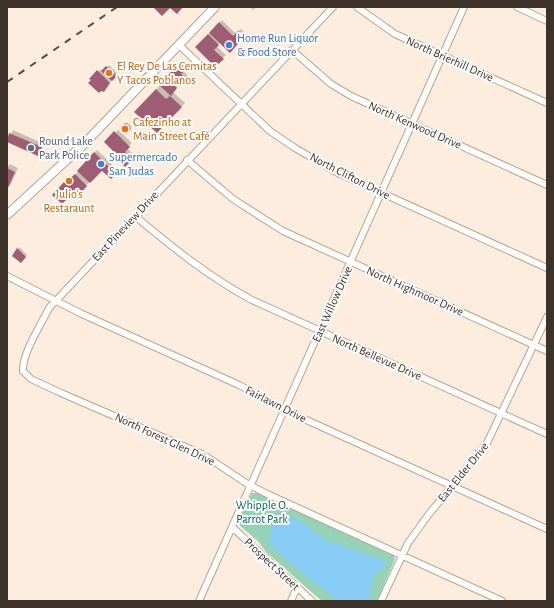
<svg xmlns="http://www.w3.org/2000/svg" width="554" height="608" font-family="'Alegreya Sans',sans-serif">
	<rect width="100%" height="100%" fill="#fdeddf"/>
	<path fill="#95d2b6" d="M252,493h5l137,63 1,3 -18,42h-55l-6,-5 -50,-44 -7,-10 -21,-18z"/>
	<path fill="#89cdf7" d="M285,516l7,1 13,7 20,16 61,21v4l-13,12 -4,24h-30l-34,-26 -34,-29 -2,-7 3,-13z"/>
	<path fill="#0003" d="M250,7h6l-3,3z
		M222,20l14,14 5,-5 5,5 -16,17 -10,-9 -4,4 10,9 -11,11 -19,-19z
		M184,61l5,4 -6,6 5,5 -6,6 -12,-7z
		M109,65l8,8 -11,15 -15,-9 10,-10 2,2z
		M168,77l10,9 -5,6 12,11 -28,29 -22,-20z
		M127,122l5,5 -6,6 -5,-5z
		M13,130l31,14 -4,8 -2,3 -31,-14z
		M118,130l14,13 -5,5 7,7 -9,10 -2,-6 -17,-17z
		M97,150l21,20 -7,8 -9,-9 -24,25 -8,-7 -17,8 26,-24z
		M10,164l8,4 -7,16 -3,3 -1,-20z
		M19,247l8,8 -6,7 -8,-8z"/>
	<path fill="#9f5d74" d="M153,7h30l-6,7 -7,-6 -8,8z
		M219,22l14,14 5,-5 6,6 -14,16 -21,-20z
		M208,34l11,11 -5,5 10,9 -9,8 -20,-20z
		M180,63l7,6 -6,5 5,5 -4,4 -5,-4 -2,2 -7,-6z
		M106,66l11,10 -5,5 -11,-10z
		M97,70l13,13 -6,9 -3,-1 -2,2 -11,-10 3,-3 -2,-1z
		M166,77l11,11 -6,8 -12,-11z
		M156,89l10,10 4,-3 12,11 -25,26 -23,-21z
		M125,123l6,6 -5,5 -6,-6z
		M114,131l16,16 -5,5 8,7 -8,8 -6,-6 2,-2 -17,-17z
		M9,133l33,14 -4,9 -31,-14z
		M94,152l22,22 -5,5 -9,-8 -12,12 -13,-12z
		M7,168l8,4 -8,18z
		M75,174l12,12 -9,10 -4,-4 -12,12 -10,-9 12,-13 1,1z
		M17,248l9,9 -5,6 -9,-7z"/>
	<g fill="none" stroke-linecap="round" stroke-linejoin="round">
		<defs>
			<path id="minor" d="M333,7l-284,301c-8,17 -27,45 -26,63l8,8 30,14 143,62 42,28 19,10 237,108
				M357,7l38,27 152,69
				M517,7l30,14
				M179,45l91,86 25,17 43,25 209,95
				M292,50l39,34 20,12 196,89
				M187,160l46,39 50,32 264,120
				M135,216c37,31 74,61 117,84l295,134
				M7,276l75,38 157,71 52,28 256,116
				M232,527l80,74
				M199,601l265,-594
				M291,601l6,-14
				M381,601l27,-58 21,-29 58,-71 60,-126"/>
			<path id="major" d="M7,215l78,-72 130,-136"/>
		</defs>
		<use href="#minor" stroke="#bca38e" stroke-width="8"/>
		<use href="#major" stroke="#bca38e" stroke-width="10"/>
		<use href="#minor" stroke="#fff" stroke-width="6"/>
		<use href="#major" stroke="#fff" stroke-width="8"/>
		<path stroke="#574c43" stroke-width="2" stroke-dasharray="7 7" stroke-linecap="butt" d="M7,82l110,-75"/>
	</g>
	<g fill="#3f7fe0" stroke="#fdfdfd" stroke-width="1.5">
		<circle cx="229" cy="45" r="4"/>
		<circle cx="101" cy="164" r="4"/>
	</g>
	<g fill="#e8710a" stroke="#fdfdfd" stroke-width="1.5">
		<circle cx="109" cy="73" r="4"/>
		<circle cx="125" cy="129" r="4"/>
		<circle cx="69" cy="181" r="4"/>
	</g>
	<circle fill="#5c6f8a" stroke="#fdfdfd" stroke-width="1.5" cx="31" cy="148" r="4"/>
	<g text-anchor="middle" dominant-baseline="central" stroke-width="4" stroke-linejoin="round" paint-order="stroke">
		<g font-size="12" fill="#366cbe" stroke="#fdfdfd" text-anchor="start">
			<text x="237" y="38">Home Run Liquor<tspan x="237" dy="14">&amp; Food Store</tspan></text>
			<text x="109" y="157">Supermercado<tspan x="109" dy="14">San Judas</tspan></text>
		</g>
		<g font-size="12" fill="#3d322a" stroke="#fdfdfd">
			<text transform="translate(450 59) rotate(24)">North Brierhill Drive</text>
			<text transform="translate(415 125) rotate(24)">North Kenwood Drive</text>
			<text transform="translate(350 176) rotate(27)">North Clifton Drive</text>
			<text transform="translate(125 226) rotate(-47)">East Pineview Drive</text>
			<text transform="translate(415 291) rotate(24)">North Highmoor Drive</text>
			<text transform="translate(332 304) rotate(-66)">East Willow Drive</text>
			<text transform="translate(377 357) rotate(24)">North Bellevue Drive</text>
			<text transform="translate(276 404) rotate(27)">Fairlawn Drive</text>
			<text transform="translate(165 439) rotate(25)">North Forest Glen Drive</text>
			<text transform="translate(463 472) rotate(-51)">East Elder Drive</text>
			<text transform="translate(272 564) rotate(43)">Prospect Street</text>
		</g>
		<g font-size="12" fill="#c56008" stroke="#fdfdfd" text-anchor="start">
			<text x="117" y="66">El Rey De Las Cemitas<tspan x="117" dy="14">Y Tacos Poblanos</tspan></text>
			<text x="133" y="122">Cafezinho at<tspan x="133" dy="14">Main Street Café</tspan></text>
			<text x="69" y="194" text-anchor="middle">Julio's<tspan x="69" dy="14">Restaraunt</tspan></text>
		</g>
		<g font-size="12" fill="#4e5e75" stroke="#fdfdfd" text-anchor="start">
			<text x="39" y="141">Round Lake<tspan x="39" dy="14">Park Police</tspan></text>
		</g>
		<g font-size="12" fill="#006647" stroke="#fdfdfd">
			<text x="262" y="505">Whipple O.<tspan x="262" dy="14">Parrot Park</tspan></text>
		</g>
	</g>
	<rect width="554" height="608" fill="none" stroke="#3d322a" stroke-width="16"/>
</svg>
